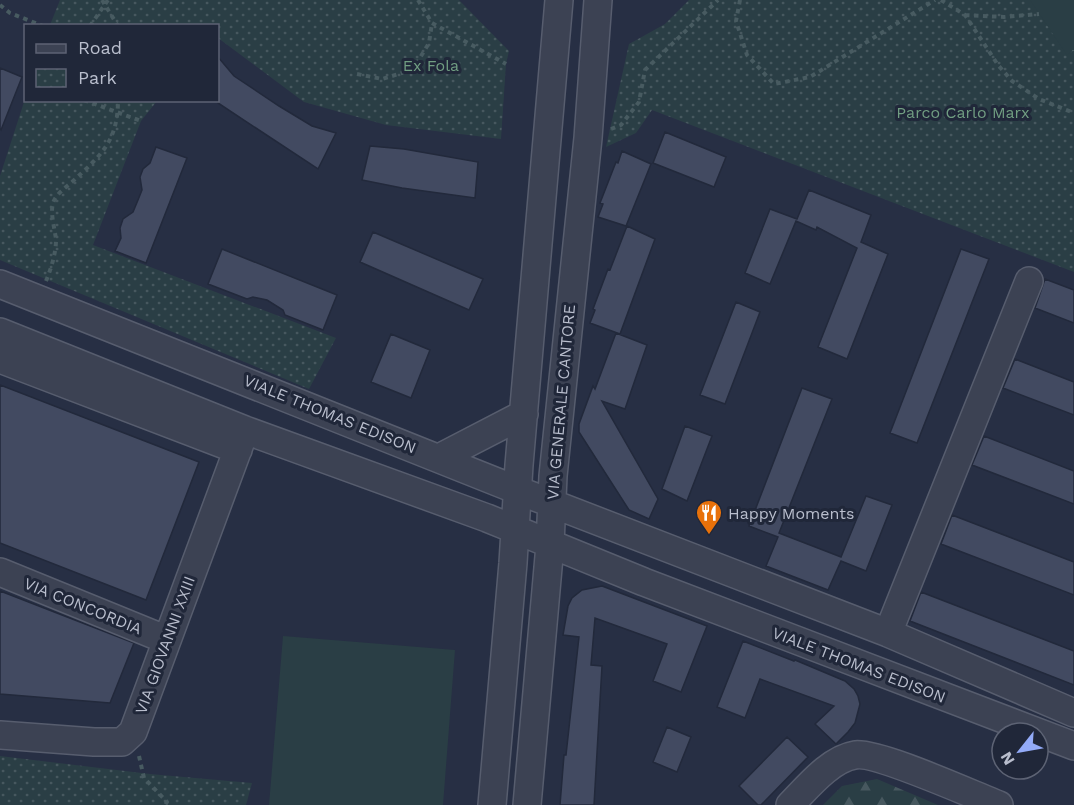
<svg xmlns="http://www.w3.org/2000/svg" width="1074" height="805" font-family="'Work Sans',sans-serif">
	<defs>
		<pattern id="forest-firs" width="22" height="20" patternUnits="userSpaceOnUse" patternTransform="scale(1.5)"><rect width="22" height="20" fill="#2a3e45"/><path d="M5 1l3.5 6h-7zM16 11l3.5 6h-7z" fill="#47585f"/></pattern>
		<pattern id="park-dots" width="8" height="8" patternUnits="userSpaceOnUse" patternTransform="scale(1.5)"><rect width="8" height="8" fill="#2a3e45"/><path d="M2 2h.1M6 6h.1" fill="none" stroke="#47585f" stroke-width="1.8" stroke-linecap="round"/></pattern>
	</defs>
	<rect width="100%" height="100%" fill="#272f44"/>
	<path fill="url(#forest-firs)" d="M877,779l61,26h-115l19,-19z"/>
	<path fill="url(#park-dots)" d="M60,0h399l50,51 -3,13 -5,75 -115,-14 -82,-23 -86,-64v-12l-168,-1z
		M689,0h385v272l-422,-162 -16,23 -30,14 23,-103 36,-20z
		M25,99l132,2 -16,20 -48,124 243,93 -27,51 -309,-129v-84z
		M0,756l150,18 102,9 -6,22h-246z"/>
	<path fill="#2a3e45" d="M1030,0h44v50l-7,5z
		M283,636l172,14 -12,155h-174z"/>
	<path fill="#424a61" stroke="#22293b" stroke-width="1.5" d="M218,57l16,19 45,30 33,20 24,7 -18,36 -100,-66z
		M0,68l22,9 -21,53 -1,-1z
		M665,132l61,25 -12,30 -61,-24z
		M370,146l34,3 74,13 -3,36 -73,-10 -40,-8z
		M156,147l31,11 -41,105 -31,-12 6,-13 -1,-10 3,-9 10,-7 5,-12 4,-10 -2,-13 3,-8 7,-6z
		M622,151l29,13 -25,62 -28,-9 5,-13 -3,-1 16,-41 2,1z
		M809,190l62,25 -10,27 27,12 -41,105 -29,-12 39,-99 -40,-21 -1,3 -20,-9 -26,63 -25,-11 25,-64 27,10z
		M627,226l28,13 -35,95 -30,-11 5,-13 -2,-1 15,-40 2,1z
		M373,232l110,47 -14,31 -109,-48z
		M222,249l115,46 -14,35 -38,-15 -2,-5 -16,-10 -14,-3 -6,2 -39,-15z
		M961,249l28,10 -72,184 -27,-10z
		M1045,279l29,11v33l-39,-15z
		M736,302l24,10 -35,92 -25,-9z
		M616,333l31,12 -22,64 -23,-8 56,98 -9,20 -20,-9 -50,-78v-8l14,-38 2,3z
		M391,334l39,16 -19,48 -40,-16z
		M1015,359l59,23v33l-71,-27z
		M0,385l199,77 -53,138 -146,-57z
		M802,388l30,11 -53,134 62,24 25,-61 26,9 -26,66 -25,-10 -13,29 -62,-24 12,-29 -29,-11z
		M685,426l27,10 -25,65 -25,-12z
		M984,436l90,35v33l-102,-39z
		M952,515l122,47v33l-133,-51z
		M602,586l105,40 -26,66 -28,-11 14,-37 -72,-26 -4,47 11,1 -8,139h-34l4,-50h2l13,-118 -16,-2 5,-29 4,-8 10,-8z
		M0,591l134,52 -24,60 -110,-9z
		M921,592l153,59v34l-164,-64z
		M743,641l51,20 1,-1 50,21 9,8 4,7 2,8 -5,19 -7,9 -12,12 -21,-20 19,-18 -74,-27 -15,39 -28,-11z
		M667,727l24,10 -14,35 -24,-10z
		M787,737l21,20 -47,48h-3l-19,-19z"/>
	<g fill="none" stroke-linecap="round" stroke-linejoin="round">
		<defs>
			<path id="minor" d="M0,284l517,206 371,143 186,80
				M0,332l245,98 242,88 157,64 430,164
				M0,359l238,91
				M439,458l85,-44
				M0,572l167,68
				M888,633l141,-352
				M0,735l94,7h28l11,-10 112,-302
				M492,805l21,-242 6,-98 40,-465
				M527,805l23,-260 3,-69 35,-338 10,-138
				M790,805c17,-17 40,-46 65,-50 21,-4 118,40 144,50"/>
		</defs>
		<use href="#minor" stroke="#575d6e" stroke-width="30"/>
		<path stroke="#485b61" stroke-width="4" stroke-dasharray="4.5 4.5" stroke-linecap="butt" d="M102,0l16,26
			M418,0l14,23 74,41
			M740,0l-4,21 11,34 27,29 36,-7 125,-77
			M941,0l24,15 33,50 14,16 27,18 35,14
			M0,5l10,8 33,13
			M965,15l39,2 35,-3
			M90,26l18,-26
			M1074,50v1
			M357,74l25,5 20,-6 16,-12 11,-18 3,-20
			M84,100l57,21
			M611,129l10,-4 18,-23 6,-32 73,-70
			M46,281c5,-12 10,-28 10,-41 -1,-11 -6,-26 -3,-37 3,-9 12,-15 19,-21 28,-26 46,-40 46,-82
			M139,756l5,22 23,24 -2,3"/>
		<use href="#minor" stroke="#3c4253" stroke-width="27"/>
	</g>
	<defs>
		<symbol id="restaurant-pin" viewBox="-11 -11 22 30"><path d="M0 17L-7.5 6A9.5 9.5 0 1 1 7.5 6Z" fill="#e8710a" stroke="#202739"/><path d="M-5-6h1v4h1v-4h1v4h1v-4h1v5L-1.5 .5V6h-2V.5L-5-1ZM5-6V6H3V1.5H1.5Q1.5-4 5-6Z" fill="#fff"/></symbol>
	</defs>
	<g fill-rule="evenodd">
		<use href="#restaurant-pin" x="694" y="498" width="30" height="40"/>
	</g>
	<g text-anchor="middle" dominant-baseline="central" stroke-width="6" stroke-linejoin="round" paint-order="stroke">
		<g font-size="16" fill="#719e82" stroke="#202739">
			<text x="431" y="65">Ex Fola</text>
			<text x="963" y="112">Parco Carlo Marx</text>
		</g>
		<g font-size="16" fill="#b9becd" stroke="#202739">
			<text transform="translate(561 402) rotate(-85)">VIA GENERALE CANTORE</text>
			<text transform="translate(330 414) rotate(22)">VIALE THOMAS EDISON</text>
			<text transform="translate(83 606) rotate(22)">VIA CONCORDIA</text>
			<text transform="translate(165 645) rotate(-70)">VIA GIOVANNI XXIII</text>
			<text transform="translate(859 665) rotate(21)">VIALE THOMAS EDISON</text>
		</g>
		<g font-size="16" fill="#b9becd" stroke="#202739" text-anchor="start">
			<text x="728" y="513">Happy Moments</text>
		</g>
	</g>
	<rect x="24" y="24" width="195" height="78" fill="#202739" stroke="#5d6374" stroke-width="1.5"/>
	<rect x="36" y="44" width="30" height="9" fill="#3c4253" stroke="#5d6374" stroke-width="1.5"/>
	<text x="78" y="54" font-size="18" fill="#b9becd">Road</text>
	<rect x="36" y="69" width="30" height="18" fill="url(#park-dots)" stroke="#5d6374" stroke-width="1.5"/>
	<text x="78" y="84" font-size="18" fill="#b9becd">Park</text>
	<g transform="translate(1020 751) rotate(239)"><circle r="28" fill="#202739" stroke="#5d6374" stroke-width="1.5"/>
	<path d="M0-4.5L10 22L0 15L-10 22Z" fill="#93abf8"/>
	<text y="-9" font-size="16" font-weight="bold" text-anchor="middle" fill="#b9becd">N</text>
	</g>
</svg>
